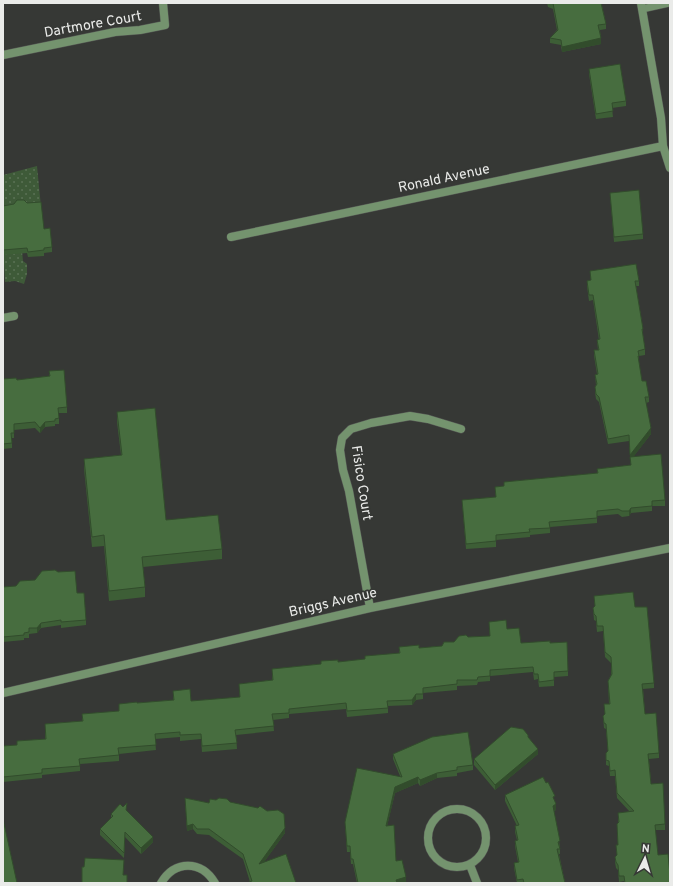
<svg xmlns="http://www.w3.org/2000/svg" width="673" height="886" font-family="Overpass,sans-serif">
	<defs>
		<pattern id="grass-dots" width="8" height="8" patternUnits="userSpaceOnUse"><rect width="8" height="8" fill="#3e5a38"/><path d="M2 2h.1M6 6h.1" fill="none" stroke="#5a7255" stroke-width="1.8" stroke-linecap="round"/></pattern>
	</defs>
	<rect width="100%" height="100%" fill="#363835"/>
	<path fill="url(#grass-dots)" d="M37,166l4,41 -19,44 1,10 4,3v10l-3,10 -9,-3 -10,1 -2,-37v-70z"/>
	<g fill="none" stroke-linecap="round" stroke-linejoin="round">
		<defs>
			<path id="service" d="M642,9l27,-6"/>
			<path id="minor" d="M641,3l20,115 2,28 7,22
				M3,55l112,-23 25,-2 25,-5 -2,-22
				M231,237l432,-91
				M3,318l11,-2
				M370,608l-21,-117 -6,-21 -3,-20 2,-12 9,-9 20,-6 39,-7 18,3 33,10
				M3,693l367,-85 300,-60
				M428 838a29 29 0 1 1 58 0a29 29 0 1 1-58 0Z
				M470,865l7,18
				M161,883c14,-23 40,-23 54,0"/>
		</defs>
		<use href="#service" stroke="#535552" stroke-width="8"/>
		<use href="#minor" stroke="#535552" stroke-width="9"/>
		<use href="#service" stroke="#74936e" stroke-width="7"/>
		<use href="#minor" stroke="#74936e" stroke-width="8"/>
	</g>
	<path fill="#3d5e36" d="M547,3h55v3l4,18v5l-6,1 1,14 -39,8 -1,-7 -11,-2v-5l7,-8 -4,-21 -5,-2z
		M589,69l37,32v5l-14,2 1,9 -17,2 -7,-45z
		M610,193l33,41v5l-29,3z
		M3,206l41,23 8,18v5l-8,1v3l-16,1 -1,-4 -24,2z
		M590,271l49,10v5h-3l7,43v6l2,14v6l-6,1 -1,5 4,20 7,16v5l-3,1 5,31 -18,23 32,43v6h-13v5l-21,2 -2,3 -7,1 -4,-3 -21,2v7l-47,4v6l-20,2v2l-34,3v7l-30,2 -4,-49 34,-3 -1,-10 9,-1 93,-13v-4l34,-4 -2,-24 -21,3 -9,-42 -3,-3 -1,-7v-5l1,-2 -1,-10 2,-1 -3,-18v-6h4l-1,-10h2l-6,-40 -4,1 -2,-15v-5l4,-1z
		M49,371l18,36v6h-8v11h-4v2l-10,1 -5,6 -5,-5 -21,2v8h-2v10l-9,1v-70l14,1 32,-4z
		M117,412l49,108 56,29v10l-79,8 2,20v10l-36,4 -5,-55 -12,1 -8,-78v-10l37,-4 -4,-33z
		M3,587l74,6 9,27v5l-25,3v-3l-20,3 -4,5 -8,1v4h-5v2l-21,2z
		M594,596l41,11 19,76v5l-11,1 2,25 14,39v5l-10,1 2,25 14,40v6h-10l3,25 12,28h-46v-2l-5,1 -1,-12 -2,-2 -1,-6v-5l2,-2 -1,-10h2l-1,-21 1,-1v-10l12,-1 -13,-14 -2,-22h-5l-1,-10 -3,-1v-12l2,-2 -2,-22 -2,-1 -1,-12 2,-2 -1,-10h5l-1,-23 3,-6v-12l-6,-6 -2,-26 -6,1 -1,-11 -2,-1 -1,-12 2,-2z
		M489,622l18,7 14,14h29l18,28v5l-14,1v9l-15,1 -1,-8 -4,1 -1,-8 -43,4v5l-12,1 -1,3 -20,1v4l-34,3v6l-7,1 -4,5 -24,1v7l-41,4 -1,-8 -57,5v4l-16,2 1,11 -38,4 1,14 -35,3 -1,-13 -21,2v-4l-25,2 1,11 -37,4v7l-39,3v7l-38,4v3l-39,4v-36l14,-1v-4l28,-2v-15l37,-3v-7l37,-3v-7l18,-1 36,-3v-9l18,10 49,-4 -1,-13 33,-4v-11l49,-5 17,-2 27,-3 34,-6v-6l20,1 23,-2 26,-9 22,-1z
		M528,737l10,17 -43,36 -21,-25v-6z
		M393,754l80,11v5l-16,3v3l-20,2 -17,8 -2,-3 -23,10 -8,33 9,35 10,22h-49l-4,-19h-2l-1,-12h-3l-2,-30 55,-46 -7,-17z
		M505,795l50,6 1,9 -2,1 6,36v7h-1l6,29h-48l-3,-15v-5l4,-1 -3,-16v-5l2,-1 -2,-8v-6h2l-12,-25z
		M185,798l24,5 21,-1 55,31 -21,29 32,21h-47v-1h1l-7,-23 -34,-24 -12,-1 -4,-5 -6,2z
		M126,810l27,32 -12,12 -16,-17 -1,21 -24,-23v-6l11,-10v-5z"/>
	<path fill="#324c2c" d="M601,38v6l-39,8v-5z
		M45,422v5l-5,6v-5z
		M651,428v6l-20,26 -1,-3v3v-5z
		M631,508v5l-2,3v-5z
		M41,623v5l-4,5v-5z
		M416,694v6l-4,5v-5z
		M538,749v5l-43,36v-5z
		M437,773v5l-17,8v-6z
		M418,777v6l-23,10 -9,38v-5l9,-39z
		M556,804v6l-3,1v-5z
		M193,824v5l-6,2v-5z
		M285,828v5l-26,36v-5z
		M153,837v5l-12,12v-6z
		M406,877v6h-10v-3z"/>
	<path fill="#476d3f" stroke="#324c2c" d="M552,3h49l5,21 -8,1 3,13 -39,9 -1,-7 -11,-2 8,-8 -5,-27z
		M620,64l6,37 -14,2 1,8 -17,3 -7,-45z
		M639,190l4,44 -29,3 -4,-44z
		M17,200h7l3,3 14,-1 3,27 6,-1 2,19 -8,1v2l-16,2 -1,-4 -24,2v-44l11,-2z
		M636,264l3,17h-4l8,48h-1l3,20 -7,2 1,5h-1l4,25h4l3,16h-4l6,31 -21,27 -1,-20 -21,4 -9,-42 -3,-3 -1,-7 2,-3 -2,-9 3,-1 -4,-24h5l-2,-10 3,-1 -7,-44h-4l-2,-14 4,-1 -1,-9z
		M64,370l3,37 -9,1 1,10 -4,1v2l-10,1 -5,6 -5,-6 -21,2v9h-3l1,10 -9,1v-65l13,-1 1,2 33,-4 -1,-5z
		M155,408l11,112 52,-5 4,34 -80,8 3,30 -36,4 -5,-56 -12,2 -8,-78 38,-4 -5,-43z
		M661,454l4,46 -13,1v5l-21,2 -2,3h-7l-4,-2 -21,2v7l-48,4 1,6 -21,1 1,3 -34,3v6l-30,3 -4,-44 34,-3 -1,-10 9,-1v-4l94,-9 -1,-4 34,-4 -1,-8z
		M55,570l3,2 17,-1 2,22h7l2,27 -25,2v-2l-20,3 -4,5h-8v4l-5,1v2l-21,2v-50l13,-1 4,-5 15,-1 7,-9z
		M633,592l2,15h12l7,76 -12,1 3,30 11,-1 3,40 -11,1 3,30 12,-1 2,41 -10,1 3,30 10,-1 2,21v8h-45l-1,-7h-5l-1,-11 -2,-3 -1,-5 2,-2 -1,-10h2l-1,-21 2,-2 -1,-9 16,-2 -17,-18 -2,-23 -5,1 -1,-10 -3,-1v-7l2,-2 -2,-27 -2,-1 -1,-7 2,-2 -1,-10h6l-2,-23 4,-7 -1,-17 -6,-5 -2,-26h-6l-1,-10 -2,-2 -1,-6 2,-2 -1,-10z
		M506,620l1,9 12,-1 2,15 29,-2v2l17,-1 1,29 -14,1v8l-15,2 -1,-8h-4l-1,-7 -43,3v6l-12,1 -1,3h-20v4l-34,4v6h-7l-4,6 -25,1 1,7 -41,3 -1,-8 -57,6v4l-17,1 2,12 -39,4 2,13 -35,3 -1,-12 -21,1v-3l-25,2 1,11 -38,3 1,7 -40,4 1,7 -38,3v4l-39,4v-31l14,-1v-4l29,-2 -1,-15 38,-3 -1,-7 37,-3v-7l18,-2v1l37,-3 -1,-9 17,-2 1,12 49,-4 -1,-13 34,-4 -1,-11 49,-5v-3l17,-1v2l27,-3v-3l35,-3 -1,-6 20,-2v3l23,-2 2,-4h10l5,-6 7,-1 2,2 22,-1 -1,-14z
		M511,727l12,2 5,6v2l10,12 -43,36 -21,-26z
		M468,732l5,33 -16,2v3l-20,3 -17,7 -2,-3 -23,10 -9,39 8,-1 2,36 6,-1 4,17 -10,3 1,3h-39l-5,-24h-2l-1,-13h-3l-2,-24 12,-54 45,9 -9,-23 39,-17z
		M543,777l3,6 2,-1 7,14 -2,1 3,7 -3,2 7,35 -2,1 2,7h-3l8,34h-41l-1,-4 -6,1 -3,-17 5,-1 -4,-21 3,-1 -3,-14 4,-1 -14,-30z
		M185,798l24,5 1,-4 6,1 3,-2 8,1 3,3 28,6 2,-2 7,5 11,-1 6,4 1,14 -26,36 27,-10 10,29h-47v-1l3,-1 -9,-27 -34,-25h-12l-4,-5 -6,2z
		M127,803l-1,7 27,27 -12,11 -16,-16 -1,21 -24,-24 13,-13 -2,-2 9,-10 3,3z
		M3,819l14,64h-14z
		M85,858l39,2 -1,15h4v8h-45v-16h2z"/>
	<g text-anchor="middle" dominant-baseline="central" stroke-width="3.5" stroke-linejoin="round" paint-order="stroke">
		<g font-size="14" fill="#eaebe9" stroke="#363835">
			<text transform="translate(93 25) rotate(-10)">Dartmore Court</text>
			<text transform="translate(444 179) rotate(-12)">Ronald Avenue</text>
			<text transform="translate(361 483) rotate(81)">Fisico Court</text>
			<text transform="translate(333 603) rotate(-13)">Briggs Avenue</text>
		</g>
	</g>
	<rect width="673" height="886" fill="none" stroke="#eaebe9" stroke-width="8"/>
	<g transform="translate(645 858) rotate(5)" stroke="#363835" stroke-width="3" paint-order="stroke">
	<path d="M0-3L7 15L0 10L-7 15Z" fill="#eaebe9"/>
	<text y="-6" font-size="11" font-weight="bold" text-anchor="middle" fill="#eaebe9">N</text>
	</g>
</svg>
